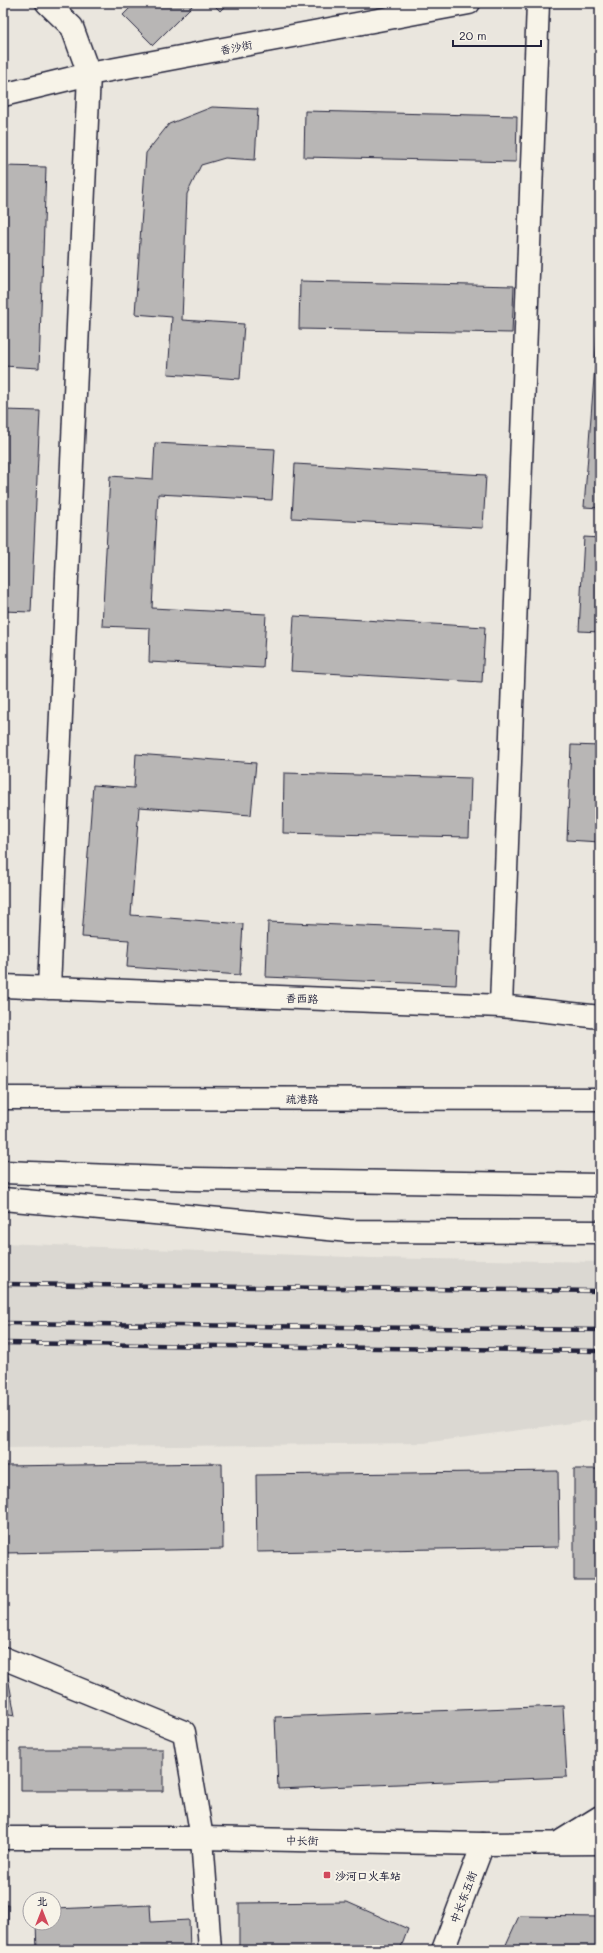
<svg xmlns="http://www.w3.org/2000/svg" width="603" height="1953" font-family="Mali,'LXGW WenKai TC',sans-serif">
	<rect width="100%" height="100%" fill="#eae6de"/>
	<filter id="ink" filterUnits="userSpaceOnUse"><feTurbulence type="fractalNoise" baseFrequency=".025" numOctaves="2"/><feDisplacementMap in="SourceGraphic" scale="8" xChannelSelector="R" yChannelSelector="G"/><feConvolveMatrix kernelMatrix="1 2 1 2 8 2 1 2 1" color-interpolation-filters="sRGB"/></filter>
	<g filter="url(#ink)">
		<path fill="#dbd8d2" d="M3,1243l370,15 227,4v157l-176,24 -421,5z"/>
		<path fill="#b8b6b5" stroke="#22223b" d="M135,3h60l-42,42 -30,-30z
			M212,3h16l-8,8z
			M212,107l46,2 -3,51 -30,-2 -24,7 -14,29 -5,126 62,4 -4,55 -72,-5 4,-57 -37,-3 11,-161 23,-29z
			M305,111l212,5 -1,46 -212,-5z
			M3,166l43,1 -7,201 -36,-2z
			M300,281l214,5 -2,47 -213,-4z
			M600,300v208l-16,-1z
			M3,410l37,1 -9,201 -28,-1z
			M155,443l120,6 -3,51 -114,-6 -6,114 114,6 -3,54 -114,-6 1,-34 -48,-2 8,-150 43,3z
			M295,464l191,11 -3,53 -191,-10z
			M584,537l16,1v94l-21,-1z
			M294,616l191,11 -3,55 -191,-11z
			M571,745l29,1v96l-33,-2z
			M136,754l120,9 -5,52 -112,-8 -8,108 112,9 -3,51 -113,-8 2,-27 -47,-3 11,-152 41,3z
			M284,773l187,5 -2,59 -186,-4z
			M3,918h4l-2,55h-2z
			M268,922l191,8 -3,55 -190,-8z
			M222,1463l1,86 -220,4v-87z
			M574,1469h26v111h-26z
			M558,1471l1,76 -302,5 -1,-77z
			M3,1659l2,1 10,56 -12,-2z
			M563,1706l4,71 -289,12 -3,-72z
			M21,1749h142v42h-142z
			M347,1902l61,27 -8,21h-161v-47z
			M3,1905h5v45h-5z
			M150,1905l1,17 38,-2 1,30h-153l-1,-27h18v-14z
			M519,1916l81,1v33l-96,-1z"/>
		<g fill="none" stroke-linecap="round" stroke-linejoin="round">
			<defs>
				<path id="minor" d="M47,3l25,24 17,47 -40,914
					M3,95l86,-21 380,-71
					M3,986l498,20 99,11
					M501,1006l37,-1003
					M3,1658l181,74 18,106 8,112
					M443,1950l40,-106"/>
				<path id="tertiary" d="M3,1838h199l281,6 117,-1
					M558,1843l42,-26"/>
				<path id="trunk" d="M3,1098l597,1
					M3,1172l192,7 405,6
					M3,1199l346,32 251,1"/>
			</defs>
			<use href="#minor" stroke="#22223b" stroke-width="25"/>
			<use href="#tertiary" stroke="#22223b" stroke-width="25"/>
			<use href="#trunk" stroke="#22223b" stroke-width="25"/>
			<use href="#minor" stroke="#f7f3e8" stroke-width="22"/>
			<use href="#tertiary" stroke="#f7f3e8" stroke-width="22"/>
			<use href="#trunk" stroke="#f7f3e8" stroke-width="22"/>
			<defs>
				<path id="rail" d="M3,1284l597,7
					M3,1323l597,7
					M3,1343l597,8"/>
			</defs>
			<use href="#rail" stroke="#22223b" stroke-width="4.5"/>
			<use href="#rail" stroke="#f7f3e8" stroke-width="3" stroke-dasharray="9" stroke-linecap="butt"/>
		</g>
	</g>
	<rect fill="#d1495b" stroke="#f7f3e8" stroke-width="1.5" x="323" y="1871" width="8" height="8" rx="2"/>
	<g text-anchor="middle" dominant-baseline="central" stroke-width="4" stroke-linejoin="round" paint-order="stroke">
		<g font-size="11" fill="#22223b" stroke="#f7f3e8">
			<text transform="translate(236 47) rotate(-11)">香沙街</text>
			<text transform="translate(302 998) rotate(2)">香西路</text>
			<text x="302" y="1098">疏港路</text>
			<text transform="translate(302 1840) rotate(1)">中长街</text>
			<text transform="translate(463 1897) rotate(-69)">中长东五街</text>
		</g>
		<g font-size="11" font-weight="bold" fill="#22223b" stroke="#f7f3e8" text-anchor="start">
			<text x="335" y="1875">沙河口火车站</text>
		</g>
	</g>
	<rect width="603" height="1953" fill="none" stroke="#f7f3e8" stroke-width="16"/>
	<rect x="8" y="8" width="587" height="1937" fill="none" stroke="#22223b" stroke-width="1.5" filter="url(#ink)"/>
	<g transform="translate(42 1911)"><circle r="19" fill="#f7f3e8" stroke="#a29fa3"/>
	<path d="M0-3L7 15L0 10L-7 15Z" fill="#d1495b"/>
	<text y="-6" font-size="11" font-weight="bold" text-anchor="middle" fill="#22223b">北</text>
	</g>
	<path d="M453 40v6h88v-6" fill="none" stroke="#22223b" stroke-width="2"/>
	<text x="459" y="40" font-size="12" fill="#22223b" stroke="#f7f3e8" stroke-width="3" paint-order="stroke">20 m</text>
</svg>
